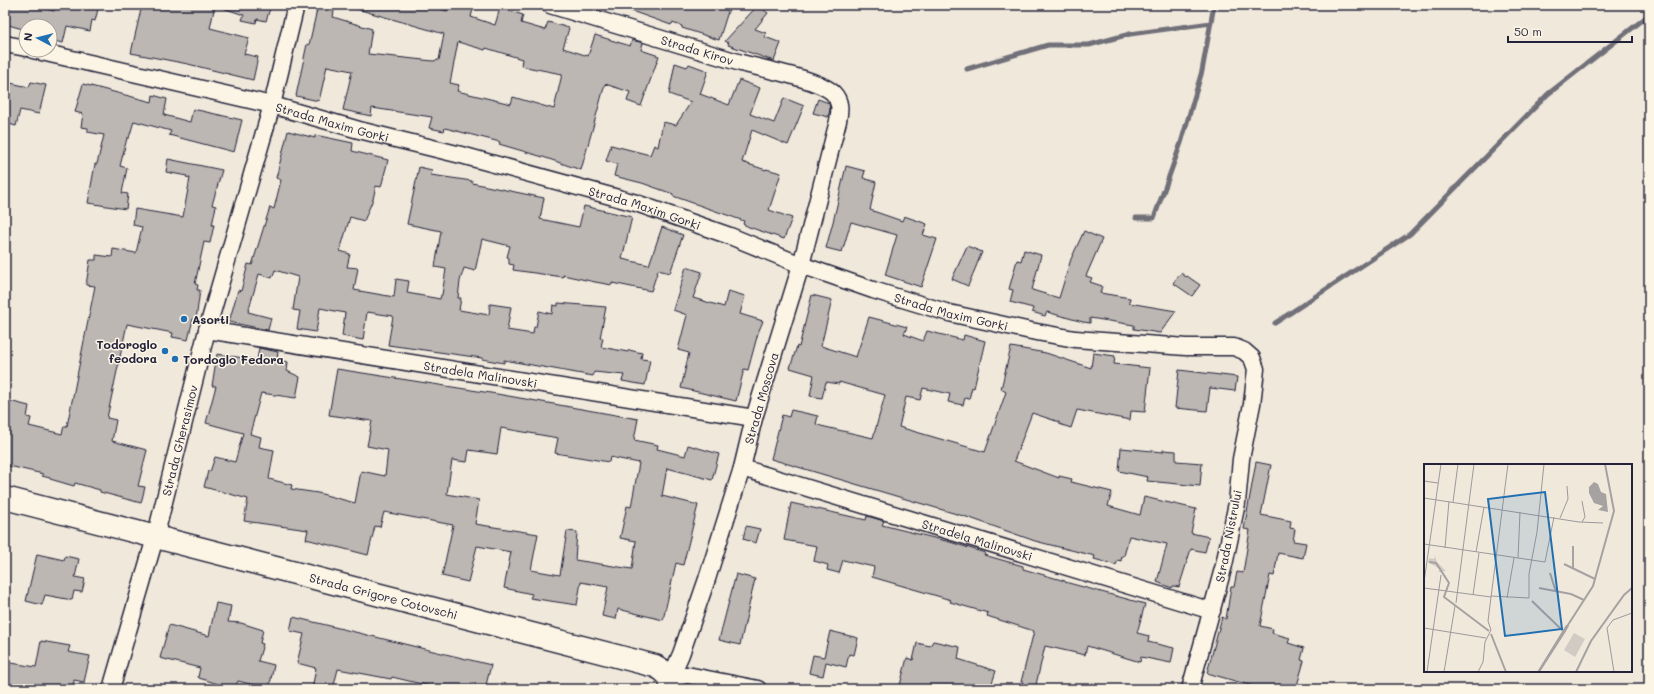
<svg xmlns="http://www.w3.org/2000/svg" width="1654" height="694" font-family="Mali,sans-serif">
	<rect width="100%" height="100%" fill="#efe8db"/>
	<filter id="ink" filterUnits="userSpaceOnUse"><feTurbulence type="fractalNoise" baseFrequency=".025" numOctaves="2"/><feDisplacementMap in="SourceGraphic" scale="8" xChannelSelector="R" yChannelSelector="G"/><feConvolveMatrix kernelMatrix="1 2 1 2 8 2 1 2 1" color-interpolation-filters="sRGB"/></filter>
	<g filter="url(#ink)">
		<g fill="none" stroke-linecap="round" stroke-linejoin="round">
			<path stroke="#716f79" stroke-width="5" d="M967,69l81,-24h41l41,-11 81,-11
				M1136,218h18l27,-75 21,-72 12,-66
				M1275,323l135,-89 138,-140 101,-79"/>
		</g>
		<path fill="#bcb7b3" stroke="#22223b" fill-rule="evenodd" d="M5,5h23l26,6 1,-6h44l-4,16 -3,-1 -2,11 -23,-5 -4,17 -13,-3v-14h-24v4l-21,-6z
			M142,5h73l-5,23 39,10 -5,16 14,3 -5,23 -65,-16 -57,-11z
			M224,5h47l-5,16 -9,-2 -1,4 -14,-3 2,-5 -21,-7z
			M318,5h17l-2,12 39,12 -4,25 65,7 6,-1 5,-26 -87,-25 1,-4h69l20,6 2,-6h25l-3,12 24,8 5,-17 23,7 -2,8 24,7 3,-8 21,6 -6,20 25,8 7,-21 35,11 2,-6 11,3 -2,7 18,6 -18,50 -14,-5 3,-9 -25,-8 -24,86 -38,-13 -44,-13 1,-2 -55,-14 -1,3 -15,-3 3,-11 -60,-9 -1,8 -28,-6 9,-39 -25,-5 -8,35 -23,-5 11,-52 2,1zM458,42l27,8 1,-2 36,11 -1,7 41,8 -8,35 -41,-12 -2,7 -54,-13 2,-6 -9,-2z
			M620,5h110l-11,35 -37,-12v-2l-10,-3 -1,2 -51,-18z
			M758,5l10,8 -13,16 11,4 -1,4 16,6 -7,18 -46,-16 1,-2 -4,-2z
			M675,63l12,4 2,-3 19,7 -8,23 29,11 10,-25 21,8 -10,26 24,9 10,-25 20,8 -16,39 -36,-15 -10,32 24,8v-1l15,4 -12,37 23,8 -8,21 -35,-12 -6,-3 1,-3 -71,-25v-2l-31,-11 -28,-7 3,-12 -11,-3 5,-16 39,10 4,-10 4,2 5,-25 13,3 15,-23 -22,-8z
			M31,82l15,3 -7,29 -19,-4 -4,16 -11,-3v-22h1l4,-18 19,4z
			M83,84l69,18 1,-7 14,4 -3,16 26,7 3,-13 49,11 -8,32 -65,-17 2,-4 -37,-10 -5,17h-2l-7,28 7,2 -5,25 6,1 -2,15 -38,-6 7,-39h2l7,-29 -16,-3v-4l-7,-1 2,-13 -8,-2z
			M818,99l11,4 1,7 -2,7 -15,-4z
			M288,131l27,7v-3l38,8 -1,8 36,9 -7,27 -5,-1 -3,13 -9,22 -14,-4 -10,34 10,3 -3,13 11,1 -4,22 40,7 2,-18 13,2 -2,12 33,6 1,-4h1l4,-26 -11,-2 6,-36 -34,-7 12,-57 13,3 -1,5 41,6v2l72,15 -4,21 39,8 5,-21 48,11 -10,42 27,6 13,-38 21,8 -13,38 -12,-3 -7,21 -39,-8v2l-17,-3 -32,-7v2l-50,-7 1,-5 -5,-1v-6l-2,-1 3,-11 -28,-7 -7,32 -11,-3 -4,13 -2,17h3l-2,12 30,5 1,-11 21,3 -4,23 26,4 1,-7h2l3,-16 13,3 1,-9 5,1v-3l48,4 -6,31h3l-2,9 27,5 1,-2 13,3 -1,6 9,1 -5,25 -23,-4 2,-6 -30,-3 -1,4 -89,-16v3l-22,-4v-1l-94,-13 5,-29 -26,-4 -4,28 -21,-4 3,-23 -25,-5 -4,24 -19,-3 3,-18 -7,-1 5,-33 -23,-7 -3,8 -13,-4 -11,38 23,6 -3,12 -39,-8 9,-32 3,1 7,-27 4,1 18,-58 4,2 7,-29 -5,-2z
			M168,159l54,11 -10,35 4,1 -4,19h2l-4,18 -6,-1 -9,42 3,1 -1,5h3l-4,30 -3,-1 -5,21 -16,-3 1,-4 -46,-9 -20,94 9,2 -4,21 35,9 -9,36 7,1 -4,16 -41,-11v-2l-25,-7 -1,3 -24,-7v-1l-8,-2 1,-2 -38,-9v-65l24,6 -2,11 4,1 -2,8 33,8 2,-8h3l28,-140 -9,-1 4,-25h6v-5l16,2 1,-8 23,4 6,-26 -9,-2 2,-16 48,8 7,-39 -4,-1 1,-1 -21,-4z
			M846,166l19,5 -2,7 13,4 -6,28 32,11 2,-5 23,8 -4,11 14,4 -16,48 -36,-12 12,-40 -46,-13 -9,30 -16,-4 8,-30z
			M1084,231l18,8 -16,37 6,2 -2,4 12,4 -2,7 30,5 -1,5 47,8 -16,22 -26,-4v-4l-44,-7v5l-7,-1 -36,-10 -2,4 -13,-4 1,-4 -23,-6 3,-12 -4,-1 8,-29 4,1 3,-11 17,5 -9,35 27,8 12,-39z
			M967,246l15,6 -14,34 -16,-7z
			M686,267l16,5 -9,26 31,9 4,-16 17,5 -5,18 23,7 -5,12 -10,37 -4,-1 -8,32 -55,-13 8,-35 -11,-3 9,-35 -14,-5z
			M1181,273l5,4 1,-1 13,9 -8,11 -19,-13z
			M812,295l20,5 -11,46 35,11 13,-40 38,10 -3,7 19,7 4,-10 36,9 1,-5 21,6 -11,47 -2,-1 -3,12 -4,-1 -2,7 -15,-3 2,-8 -27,-6 -3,12 -14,-3 -7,30 86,25 21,-60 -5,-3 10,-42 35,6 45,15 2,-15 22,3 -1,8 36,4 -5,44 -14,-1 -1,9 -53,-10 -6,18 -12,-4v-2l-27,-9 -18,48 45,17v-2l13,3 -1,3 41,10 -4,14 32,9 4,-18 52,12 -5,24 18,4 -4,15 -14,-3 -12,38 -6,-1 -1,2 -15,-6 10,-38 -38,-8 -5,20h-2l-1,5 -3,-1 -2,5 -22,-6 1,-3 -60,-15 -65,-23 -199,-59 11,-44 7,2 2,-7 27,6 -2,8 5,2 52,12 12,-43 -46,-13v2l-13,-2 -4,16 -12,-2 4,-21 -24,-7 7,-22 2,1z
			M259,348l19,4 -1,8 11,2 -1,9 13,6 -4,21 -35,-5 -11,41 11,3 -2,10 15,3 -5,29 23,6 -1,4 27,4 37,10 6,-32 24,5 3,-26 -21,-4 5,-25 -43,-6 8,-46 160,25 141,25 -4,21 24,5 -1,4 28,7 3,-11 31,9 -7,26 -45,-12 -5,28 36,9 -15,60 -7,-2 -13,57 -45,-11 -2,10 -14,-3 6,-29 -27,-5 -4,23 -47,-7 2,-4 -28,-6 7,-36 -34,-6 -9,36 -26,-6 11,-51 -69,-13 -4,15 -5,-1 -7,29 -62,-16 2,-9 -64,-9 4,-22 -44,-12 4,-16 2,1 5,-15 20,5 8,-29 -37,-10 10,-37h-4l5,-32 40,6zM501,428l57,10 -3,15 54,9 1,-5 29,6 -8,44 -4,-1 -7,32 16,3 -4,28 -57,-9 2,-28 -10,-1 -7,44 -29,-5 7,-36 -63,-10 4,-24 -32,-6 5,-34 15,2 2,-12 28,4z
			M1179,370l58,7 -2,14 -25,-3 -3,23 -32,-3z
			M1121,448l42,4v-2l13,1v10l26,2 -2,23 -53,-5 1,-4 -29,-6z
			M1256,462l15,3 -10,50 30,6 -1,7 5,1 -2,12 13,2 -3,15 -25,-5 -4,23 -4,-1 -10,51 13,3 -1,4 18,5 -2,5 16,5 -3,12 3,1 -8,28h-33l-56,-16 15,-56 4,2 5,-32h3l3,-15 6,1 7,-43 -6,-1z
			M791,503l75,17 1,-4 17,5 -2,4 68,17 35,11 -1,2 39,11v3l42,12v1l80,22 -8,29 12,3 -1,6 26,6 -3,15 -30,-6 -1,5 -53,-16 -2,9 -40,-9 -10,43h-14l2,-7h-2l13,-51 -47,-15 1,-3 -38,-11 1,-2 -79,-23 2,-10 -31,-7 -4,13 -12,-3 1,-5 -14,-4 3,-15 -33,-6z
			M746,526l14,3 -4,14 -13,-4z
			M37,554l27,6 1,-4 14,3 -4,18 10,2 -3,13 -8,-1 -2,9 -27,-5 -3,10 -16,-4z
			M736,574l19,5 -15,66 -21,-5z
			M216,603l15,3 -3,16 13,1 22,7 -3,13 3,1 -5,17 16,4 -5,24 -31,-8 -4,8 -35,-11 -1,-1 2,-9 -40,-10 9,-33 40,11z
			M293,617l198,48 -6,24h-55v-3l-38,-9 -1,2 -53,-10 -5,20h-21l4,-21 -19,-5 7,-29 -14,-3z
			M830,631l28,7 -4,17 -5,-1 -3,13 -20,-5 -3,14 -14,-3 4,-18 11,2z
			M41,641l29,5 -2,6 22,4 -6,26 -10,-2 -1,9h-68v-27l31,5z
			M933,641l27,6 -2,12 38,12 -6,18h-91l8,-31 6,2 4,-17 13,3z"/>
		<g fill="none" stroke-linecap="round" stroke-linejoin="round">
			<defs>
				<g id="street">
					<path id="s1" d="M550,5c64,19 127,39 191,58 22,6 77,16 92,30 8,8 7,17 5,28l-37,144 -47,153 -12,50 -35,111 -26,75 -11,25"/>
					<path d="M5,44l21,4"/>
					<path id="s2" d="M33,50l239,55 87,25 106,26 171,47 94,33 71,29 72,25 76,23 82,18 44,8 111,8h48l10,4 8,7 4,11 -4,35 -11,55 -4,44 -13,62 -34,124"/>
					<path id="s3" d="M207,330l547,88"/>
					<path id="s4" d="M742,468l470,143"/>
					<path d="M670,679l17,-4 71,14"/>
					<path id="s5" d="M111,689l44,-151 52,-208 65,-225 24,-100"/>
				</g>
				<g id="secondary">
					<path id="s6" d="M5,498l650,168c12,6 15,10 17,23"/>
				</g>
			</defs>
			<use href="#street" stroke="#22223b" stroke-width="19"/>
			<use href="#secondary" stroke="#22223b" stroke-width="25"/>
			<use href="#street" stroke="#fcf5e5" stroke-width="16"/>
			<use href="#secondary" stroke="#fcf5e5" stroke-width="22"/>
		</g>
	</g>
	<g fill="#1f6fb2" stroke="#fcf5e5" stroke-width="1.5">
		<circle cx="184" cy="319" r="4"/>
		<circle cx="165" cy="351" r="4"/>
		<circle cx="175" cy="359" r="4"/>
	</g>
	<g text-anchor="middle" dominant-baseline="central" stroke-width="3" stroke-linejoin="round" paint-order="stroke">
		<g font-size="12" fill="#22223b" stroke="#fcf5e5">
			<text stroke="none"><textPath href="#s1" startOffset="154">Strada Kirov</textPath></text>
			<text stroke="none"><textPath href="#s2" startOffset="308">Strada Maxim Gorki</textPath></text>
			<text stroke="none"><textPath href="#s2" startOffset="632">Strada Maxim Gorki</textPath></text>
			<text stroke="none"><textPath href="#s2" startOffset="956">Strada Maxim Gorki</textPath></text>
			<text stroke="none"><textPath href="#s3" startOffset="277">Stradela Malinovski</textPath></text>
			<text transform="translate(761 398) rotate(-74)">Strada Moscova</text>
			<text stroke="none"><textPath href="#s5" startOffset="258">Strada Gherasimov</textPath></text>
			<text transform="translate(1228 536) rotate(-79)">Strada Nistrului</text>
			<text stroke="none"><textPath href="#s4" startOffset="246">Stradela Malinovski</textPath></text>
			<text stroke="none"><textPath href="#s6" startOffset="391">Strada Grigore Cotovschi</textPath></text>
		</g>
		<g font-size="12" font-weight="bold" fill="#22223b" stroke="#fcf5e5" text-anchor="start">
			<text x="192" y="319">Asorti</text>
			<text x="157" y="344" text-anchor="end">Todoroglo<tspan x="157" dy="14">feodora</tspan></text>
			<text x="183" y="359">Tordoglo Fedora</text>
		</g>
	</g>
	<g transform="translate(1424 464)">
		<rect width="208" height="208" fill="#efe8db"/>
		<path d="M11,92l2,6 9,9 -8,1 2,-3 -12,-7 1,-4 5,1zM150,169l11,6 -10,18 -11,-7z" fill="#d1cbc3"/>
		<path d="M170,18l4,2 3,8 5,2 2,18 -10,-2 5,-4 -9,-3 -5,-10v-6zM142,161l3,1 -4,7 -25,39h-3z" fill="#a6a2a2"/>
		<path fill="none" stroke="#a6a2a2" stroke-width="2" d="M149,82v23M5,98l7,1 13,20 -5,14 45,34M140,100l31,15M126,109l6,19M115,124l32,6 13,6M108,137l31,30M142,164l27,-42 21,-75 -9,-47M67,170l15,38M152,208l15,-31 33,-46 8,-7"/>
		<path fill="none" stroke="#9d999b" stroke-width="1" d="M0,17l14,2M0,34l155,24 24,1M158,37l3,16 -3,5M29,38l5,-38M136,54l8,-19 -1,-13M0,80l121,18 9,-45M21,84l4,-47M52,88l8,-45M94,94l2,-46M0,118l17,-118M0,124l67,9M49,131l6,-42M67,132l38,2v-24l8,-42 7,-68M83,134l7,-40M32,139l18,-139M0,164l62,10M3,208l14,-97M20,208l11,-66M54,208l5,-10 2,-20 6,-12 -3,-9 20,-157M190,208l-7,-44 6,-8 19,-7"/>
		<path fill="#1f6fb2" fill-opacity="0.15" stroke="#1f6fb2" stroke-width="2" d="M121,28l17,137 -57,7 -17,-137z"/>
		<rect width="208" height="208" fill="none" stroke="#22223b" stroke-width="2"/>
	</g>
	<rect width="1654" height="694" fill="none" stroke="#fcf5e5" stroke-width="20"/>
	<rect x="10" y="10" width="1634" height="674" fill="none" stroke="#22223b" stroke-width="1.5" filter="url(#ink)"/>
	<g transform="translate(38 38) rotate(277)"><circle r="19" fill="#fcf5e5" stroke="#a5a1a1"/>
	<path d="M0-3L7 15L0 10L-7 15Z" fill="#1f6fb2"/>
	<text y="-6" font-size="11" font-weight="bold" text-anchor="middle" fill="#22223b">N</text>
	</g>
	<path d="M1508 36v6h124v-6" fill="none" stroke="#22223b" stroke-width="2"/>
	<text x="1514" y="36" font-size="12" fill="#22223b" stroke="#fcf5e5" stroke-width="3" paint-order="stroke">50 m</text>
</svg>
